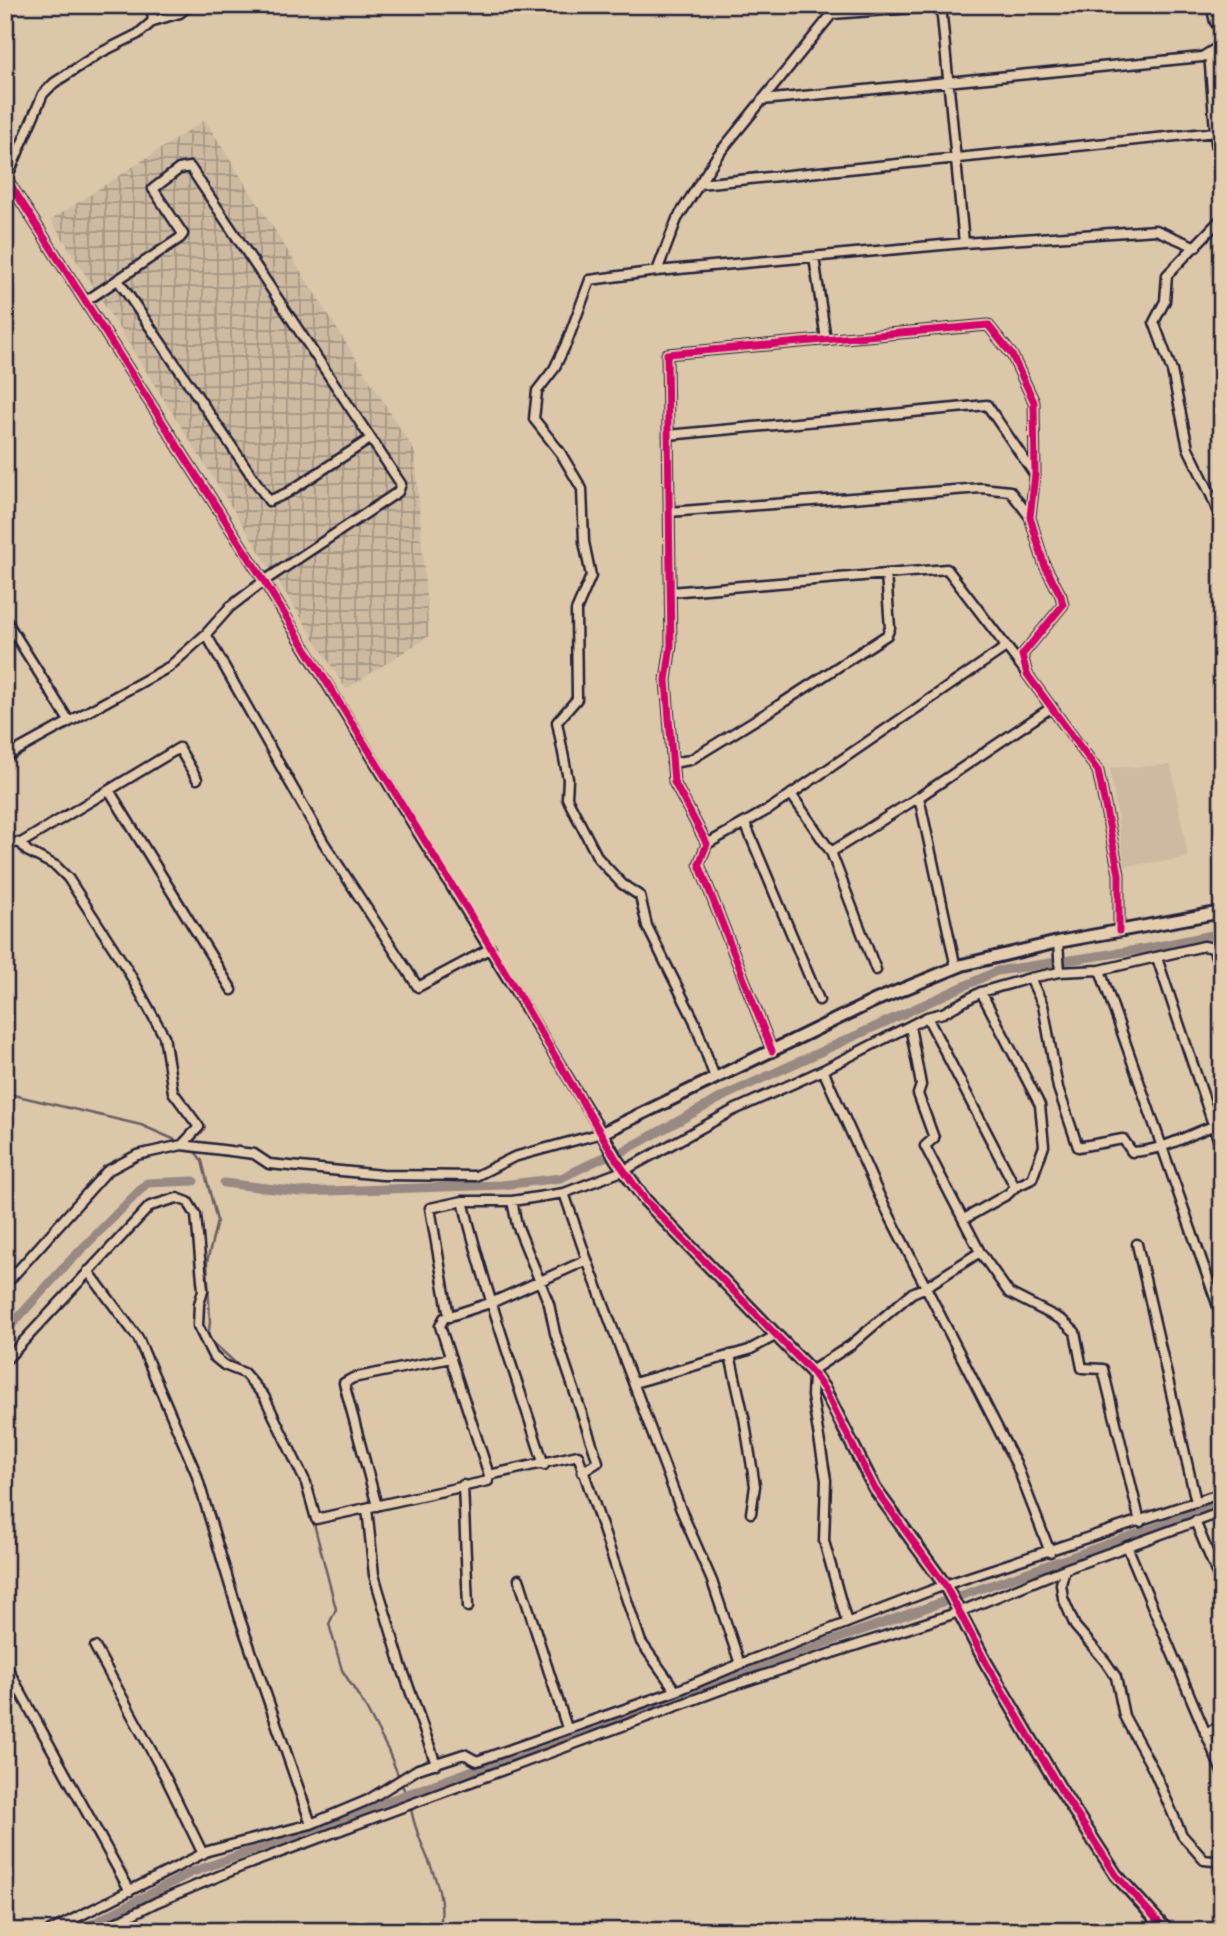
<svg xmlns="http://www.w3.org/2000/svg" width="1227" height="1936" font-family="'Gochi Hand',sans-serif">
	<defs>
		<pattern id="industrial-grid" width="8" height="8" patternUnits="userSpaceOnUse" patternTransform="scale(1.75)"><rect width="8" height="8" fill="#cdbaa0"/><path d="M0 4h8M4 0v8" fill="none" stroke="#a69784"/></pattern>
	</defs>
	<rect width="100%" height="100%" fill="#ddc7a9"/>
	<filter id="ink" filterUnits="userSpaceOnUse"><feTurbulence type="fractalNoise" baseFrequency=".0143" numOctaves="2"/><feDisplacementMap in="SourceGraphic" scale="14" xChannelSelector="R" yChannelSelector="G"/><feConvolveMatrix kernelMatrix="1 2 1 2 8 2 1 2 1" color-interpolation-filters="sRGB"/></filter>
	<g filter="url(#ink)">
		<path fill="#cdbaa0" d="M1171,765l17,93 -63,8 -15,-98z"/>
		<path fill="url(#industrial-grid)" d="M205,120l210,332 14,184 -83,53 -295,-469z"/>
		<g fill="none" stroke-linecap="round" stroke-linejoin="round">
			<path stroke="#696066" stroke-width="2.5" d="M5,1093l136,32 39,17
				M194,1150l8,11 15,60 -10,41 3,60 -2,16 34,31
				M313,1520l23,89 -7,15 13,46 24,38 22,42 21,52
				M411,1808c6,42 40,78 28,123"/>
			<path stroke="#988982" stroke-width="9" d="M224,1183l76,9 202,-7 59,-7 41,-20 18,-5 106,-58 271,-124 147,-22 78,-16
				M5,1332l63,-69 79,-80 47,-2
				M79,1931l111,-58 564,-205 468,-164"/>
			<defs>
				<path id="street" d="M1211,5l4,17 7,9
					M153,21l27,-8 10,-8
					M1209,53l7,90 6,33
					M762,100l440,-43 13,-8h7
					M5,176l259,405 338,552 -88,24 -38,19 -94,-1 -113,-11 -15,-10 -72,-9 -45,10 -30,16 -102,114
					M7,178l36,-84 11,-11 44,-29 40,-20 15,-13 -2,-16
					M699,184l517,-52
					M1222,218l-55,57 -2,26 -11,21 18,49 16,77 23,47 11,27
					M814,257l12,83
					M657,271l20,-52 40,-63 115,-142 109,-8 23,237
					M118,280l151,221 18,-8 83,-54
					M668,435l319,-30 48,70
					M669,512l312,-24 29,3 20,26
					M670,592l277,-23 78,102
					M7,622l62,99
					M206,634l118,209 94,144 73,-39
					M5,757l164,-90 37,-33 24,-27 34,-26 134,-89 3,-8 -211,-317 -11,2 -26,20 30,45 -3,4 -94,63
					M672,763l18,-3 83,-51 114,-74 3,-7 -4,-54
					M109,790l123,200
					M791,794l40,58 88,-55 37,171
					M919,797l133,-90
					M745,823l74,177
					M5,842l16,1 158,-95 18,31
					M21,843l6,8 29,15 12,12 59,91 37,67 9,56 26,35 -17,18
					M707,844l64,-36 235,-161
					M831,852l45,118
					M1058,942l2,30
					M1213,948l9,25
					M1157,958l65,193
					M1100,970l122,348
					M1030,978l13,27 15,83 20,59 45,-8 9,13c36,-2 57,-19 90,-29
					M981,992l59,113 4,41 -12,33 -17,8
					M927,1017l88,170 -7,7 -44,25
					M910,1026l11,59 -3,9 16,44 -9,8 55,106 29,41 53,27 13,12 7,36 21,1 37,153
					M772,1051l-73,-187 8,-20 -33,-62 -8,-102 5,-35 -4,-291 321,-29 24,30 22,47 1,73 -5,42 14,47 17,32 2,9 -41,50 5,19 71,97 21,103v57
					M823,1070l57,127 137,269 33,86
					M715,1078l-21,-58 -47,-94 -7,-30 -18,-12 -24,-26 -31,-60 1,-19 -11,-57 20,-23 -1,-88 15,-35 -7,-34 -2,-53 -22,-37 -26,-33 3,-28 17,-22 13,-27 23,-62 67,-9 307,-28 192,-13 40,17
					M564,1193l23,67
					M463,1201c22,89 53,176 81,264
					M512,1201l5,24 32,79 6,29 43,129 -16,10
					M1137,1244l59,258
					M88,1271l50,67 58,135 44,146 71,205
					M449,1317l-19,-109 33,-7h49l52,-8 61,-23 107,-59 91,-41 104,-53 16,-4 38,-21 49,-14 30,-6 40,-2 104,-24 9,2 9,-1
					M730,1355l14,62 11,69 -4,27
					M5,1361l145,-155 27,-8 11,4 8,13 7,75 -4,14 -1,22 15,30 11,9 20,8 20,23 42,87 10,36 172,-38 1,-6 89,-20 63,187 35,49
					M811,1371l40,-26 61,-52 14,-6 54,-35
					M813,1375l-1,21 14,84 -2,61 23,82
					M634,1383l115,-33 26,-14
					M489,1475l-49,-149 4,-8 49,-16 94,-42 94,250 31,71 28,83
					M463,1485l5,122
					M377,1506l-33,-123 9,-5 98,-20
					M367,1508l7,67 27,90 35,99
					M1195,1521l27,65
					M1127,1546l95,226
					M1065,1569l-4,15 2,14 12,28 30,35 11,16 8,39 30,55 28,64 22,25 18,2
					M519,1579l48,149
					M95,1647l70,129 38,78
					M5,1664l125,227
					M1205,1733l17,-7
					M50,1931l158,-80 103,-27 57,-24 50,-31 46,-15 13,7 199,-70 64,-27 205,-79 277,-92
					M99,1931l58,-29 81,-34 173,-64 320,-118 228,-74 106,-43 157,-57"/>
				<path id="secondary" d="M1167,1931l-51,-56 -57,-88 -73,-124 -41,-78 -70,-96 -51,-100 -13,-18 -166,-171 -29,-41 -14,-26 272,-132 88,-36 96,-23 164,-30"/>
			</defs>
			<use href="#street" stroke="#22223b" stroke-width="13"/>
			<use href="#secondary" stroke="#22223b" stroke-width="16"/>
			<use href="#street" stroke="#e5ceae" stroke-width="8"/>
			<use href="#secondary" stroke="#e5ceae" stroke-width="10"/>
			<defs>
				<path id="cycleway" d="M5,176l259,405 227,367 125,211 29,41 166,171 13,18 51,100 70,96 41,78 73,124 57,88 51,56
					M772,1051l-73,-187 8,-20 -33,-62 -8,-102 5,-35 -4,-291 321,-29 24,30 22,47 1,73 -5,42 14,47 17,32 2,9 -41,50 5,19 71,97 21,103v57"/>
			</defs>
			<use href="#cycleway" stroke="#e5ceae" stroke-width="11"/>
			<use href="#cycleway" stroke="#d6006c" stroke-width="7"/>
		</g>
	</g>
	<rect width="1227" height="1936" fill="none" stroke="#e5ceae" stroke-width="28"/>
	<rect x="14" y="14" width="1199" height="1908" fill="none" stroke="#22223b" stroke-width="2.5" filter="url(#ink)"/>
</svg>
